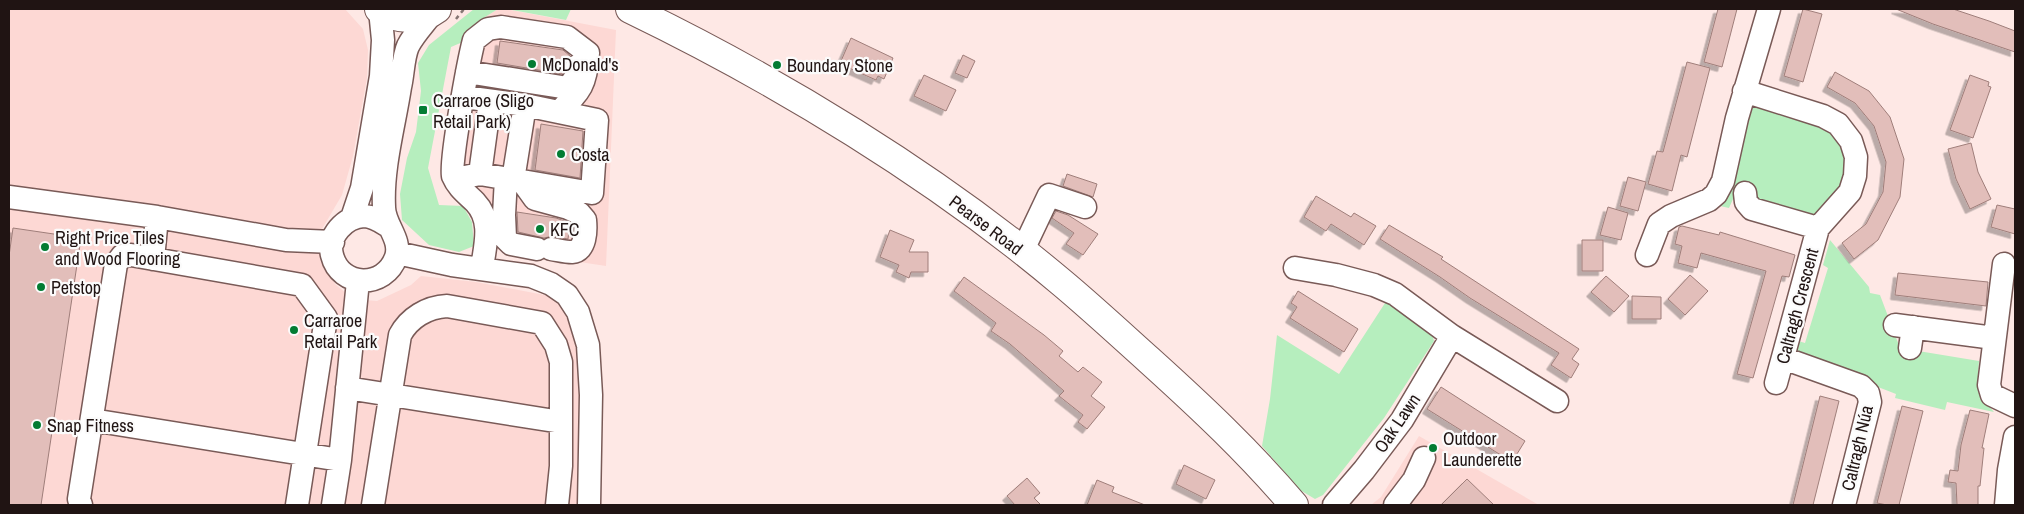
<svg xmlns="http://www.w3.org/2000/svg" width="2024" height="514" font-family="'Archivo Narrow',sans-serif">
	<defs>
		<filter id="shadow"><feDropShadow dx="-4.5" dy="4.5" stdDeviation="0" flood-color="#0004"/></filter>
	</defs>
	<rect width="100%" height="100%" fill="#fee8e5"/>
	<path fill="#fdd8d4" d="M9,9h336l18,20 5,21 -1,28 -14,78 -11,39 -20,34 5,38 8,17 18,15 24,2 34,-16 10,-9 55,6 79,15 16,16 16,34 -2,158h-576z
		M498,9h8l110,21 -10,236 -132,-20 3,-18 -6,-17 -12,-13 6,-157 20,-24z
		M1419,436l120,69h-168l10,-8z"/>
	<path fill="#b6eebe" d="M474,9h24l-13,8 -20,24 -14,6 -23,121 11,37 24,1 9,16 2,24 -15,6 -30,-7 -27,-25 -2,-26 7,-36 9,-26 5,-41 -3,-28 11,-18z
		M506,9h65l-5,11z
		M1757,104l64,20 13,8 11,16 3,29 -27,40 -16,1 -51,-18 1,-13 -14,-6 -12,27 -9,-2 29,-98z
		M1830,240l39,47 1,6 10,2 20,53 79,13c-2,24 -2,33 15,51l-47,-10 -2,8 -50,-12 1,-4 -95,-37 -7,-12 1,-5 10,3 23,-75 -5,-3z
		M1387,300l44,30 3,11 -50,77 -61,77 -8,4 -15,-9 -38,-44 8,-47 7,-64 62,39z"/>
	<path fill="#e2beba" stroke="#9f7e7a" filter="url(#shadow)" d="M1718,9h19l-15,58 -18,-5z
		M1803,9l19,5 -19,68 -19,-6z
		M1896,9h57l36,12 26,10v21l-82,-28z
		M851,38l42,20 -9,21 -6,-3 -2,4 -27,-12 1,-3 -9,-4z
		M500,41l63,9 7,6 -4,3 -4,15 -65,-11z
		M963,55l12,6 -8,17 -12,-5z
		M1687,62l23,6 -23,89 -6,-2 -9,36 -24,-7 9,-33 6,1z
		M1835,72l34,19 21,26 14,42 -4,38 -22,43 -24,19 -12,-16 24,-19 17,-32 3,-30 -12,-36 -19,-23 -28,-16z
		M924,75l32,15 -10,21 -32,-15z
		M1970,75l19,7 -1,4 3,1 -18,51 -23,-8z
		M541,124l42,7 -3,47 -45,-8z
		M1971,143l7,29 13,27 -21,10 -14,-30 -8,-30z
		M1067,174l30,10 -4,13 -30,-11z
		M1628,177l18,5 -8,29 -18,-5z
		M1316,196l35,21 3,-4 22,13 -12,19 -33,-21 -5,7 -22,-14z
		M1997,205l18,4v25l-24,-7z
		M1608,207l20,6 -7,27 -21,-5z
		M1056,211l12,4 30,19 -15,21 -17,-11 8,-11 -22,-15z
		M517,212l39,6 14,5 -2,16 -15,-3 -9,2 -26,-6z
		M1389,225l54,32 -2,2 138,90 -7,10 7,5 -8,14 -20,-13 8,-12 -89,-55 -30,-21 -60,-38z
		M1682,226l37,9 1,-3 75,23 -6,22 -7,-1 -29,102 -16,-4 29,-103 -65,-18 -4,15 -19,-5 4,-17 -7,-2 4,-17z
		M13,228l68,10 -40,267h-32v-249z
		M890,230l24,10 -5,12h19v20h-17l-2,6 -13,-6 3,-7 -19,-8z
		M1582,240h21v31h-21z
		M1898,273l90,9 -2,24 -91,-11z
		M1690,275l18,16 -23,24 -17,-16z
		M1606,276l23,20 -15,16 -23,-20z
		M964,277l80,58 19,16 -4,5 19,16 5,-5 19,15 -11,14 14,11 -18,22 -9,-7 5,-7 -24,-19 5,-5 -54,-47 -19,-13 5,-8 -42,-32z
		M1298,291l60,38 -14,23 -54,-34 7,-11 -6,-4z
		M1632,296l29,1v22h-29z
		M1441,387l84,54 -13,21 -85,-53z
		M1820,396l19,5 -26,104h-20z
		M1902,406l21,5 -24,94h-12l-10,-2z
		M1970,410l19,4 -7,34h2l-4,38h-2v19h-21l-1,-22 -8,-1 2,-12 8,1 3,-26z
		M1184,465l31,15 -9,19 -30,-15z
		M1027,478l13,15 -6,5 7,7h-26l-8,-9z
		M1467,479l27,26h-53z
		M1097,480l17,7 -2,5 33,13h-58z"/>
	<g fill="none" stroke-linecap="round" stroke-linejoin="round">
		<defs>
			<path id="minor" d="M467,72l101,16 8,-11 1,-11
				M1744,91l79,25 15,8 13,17 5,16 -1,19 -5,16 -32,36 -42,155
				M480,174l10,-73
				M506,178l-2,37 1,23 6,6 26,5
				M513,180l12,-75
				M456,181l9,-4 15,-3 112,19 5,-73 -72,-15 -61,-8
				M522,181l13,18 33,9 11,5 6,7c1,10 1,31 -13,32 -7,0 -14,-2 -21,-3
				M1745,193l1,9 6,7 66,19
				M9,197l148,20 129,23 47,2
				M352,218l10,-30 19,-112 2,-36 -3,-30
				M388,226c-8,-5 -15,-10 -24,-10 -19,1 -37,20 -32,39 8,33 53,34 64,2 6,-18 -12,-32 -12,-50 -2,-39 10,-81 16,-120 3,-12 3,-30 8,-41 6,-12 17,-23 25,-34
				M1022,252l27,-57 36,12
				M397,253l55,12 79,11 20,8 16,11 11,17 10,33 3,50 -2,110
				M1647,255l12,-31 12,-8 38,-16 7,-6 7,-13 14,-63 32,-109
				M153,259l4,-42
				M2004,264l-15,121 3,10 23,11
				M482,268c3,-23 11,-47 -7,-66 -8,-8 -17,-14 -22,-26 -4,-11 16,-117 21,-136l14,-11 13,-2 66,10 21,16c-2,32 -7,37 -29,59
				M1295,268l41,7 38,10 21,9 57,42 105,65
				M1895,325l99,13
				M1910,348l3,-21
				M1783,358l78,28 7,7 2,9 -26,103
				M347,388l214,34
				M92,420l248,40
				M81,505l-2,-6 37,-235 6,-8 9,-1 171,30 24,33 -29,187
				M333,505l7,-45 18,-179
				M373,505l27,-170c9,-17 27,-28 47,-29l95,17 14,22 5,17v104l-4,39
				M1334,505l30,-35 38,-50 50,-84
				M1395,505l19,-25 10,-22
				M2006,505l3,-35 6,-33"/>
			<path id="major" d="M379,9c17,11 41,13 58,0
				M630,9c149,72 305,167 431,273 30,25 59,52 88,78 52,47 100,92 145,145"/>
		</defs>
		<use href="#minor" stroke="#795a57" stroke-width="25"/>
		<use href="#major" stroke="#795a57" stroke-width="30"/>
		<path stroke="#867573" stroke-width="2.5" stroke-dasharray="4 4" stroke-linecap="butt" d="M456,19l8,-10"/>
		<use href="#minor" stroke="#fff" stroke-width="22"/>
		<use href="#major" stroke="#fff" stroke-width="28"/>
	</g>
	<g fill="#037c33" stroke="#fbfbfb" stroke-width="2">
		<circle cx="532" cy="64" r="5"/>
		<circle cx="777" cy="65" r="5"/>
		<rect x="418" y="105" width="10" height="10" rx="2.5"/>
		<circle cx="561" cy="154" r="5"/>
		<circle cx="540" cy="229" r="5"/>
		<circle cx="45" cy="247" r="5"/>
		<circle cx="41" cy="287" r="5"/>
		<circle cx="294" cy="330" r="5"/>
		<circle cx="37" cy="425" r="5"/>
		<circle cx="1433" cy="448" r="5"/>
	</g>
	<g text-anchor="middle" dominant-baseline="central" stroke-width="4.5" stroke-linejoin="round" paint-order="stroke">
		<g font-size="18" fill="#201413" stroke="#fbfbfb" text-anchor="start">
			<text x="542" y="64">McDonald's</text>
			<text x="787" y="65">Boundary Stone</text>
			<text x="433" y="100">Carraroe (Sligo<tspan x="433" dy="21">Retail Park)</tspan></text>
			<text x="571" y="154">Costa</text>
			<text x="550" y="229">KFC</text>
			<text x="55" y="237">Right Price Tiles<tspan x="55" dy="21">and Wood Flooring</tspan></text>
			<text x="51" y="287">Petstop</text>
			<text x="304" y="320">Carraroe<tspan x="304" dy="21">Retail Park</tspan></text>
			<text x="47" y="425">Snap Fitness</text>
			<text x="1443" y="438">Outdoor<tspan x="1443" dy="21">Launderette</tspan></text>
		</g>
		<g font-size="18" fill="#201413" stroke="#fbfbfb">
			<text transform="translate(986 225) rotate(37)">Pearse Road</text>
			<text transform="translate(1797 306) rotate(-75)">Caltragh Crescent</text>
			<text transform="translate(1397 423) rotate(-56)">Oak Lawn</text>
			<text transform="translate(1857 448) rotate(-77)">Caltragh Núa</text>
		</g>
	</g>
	<rect width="2024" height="514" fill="none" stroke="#201413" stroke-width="20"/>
</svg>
